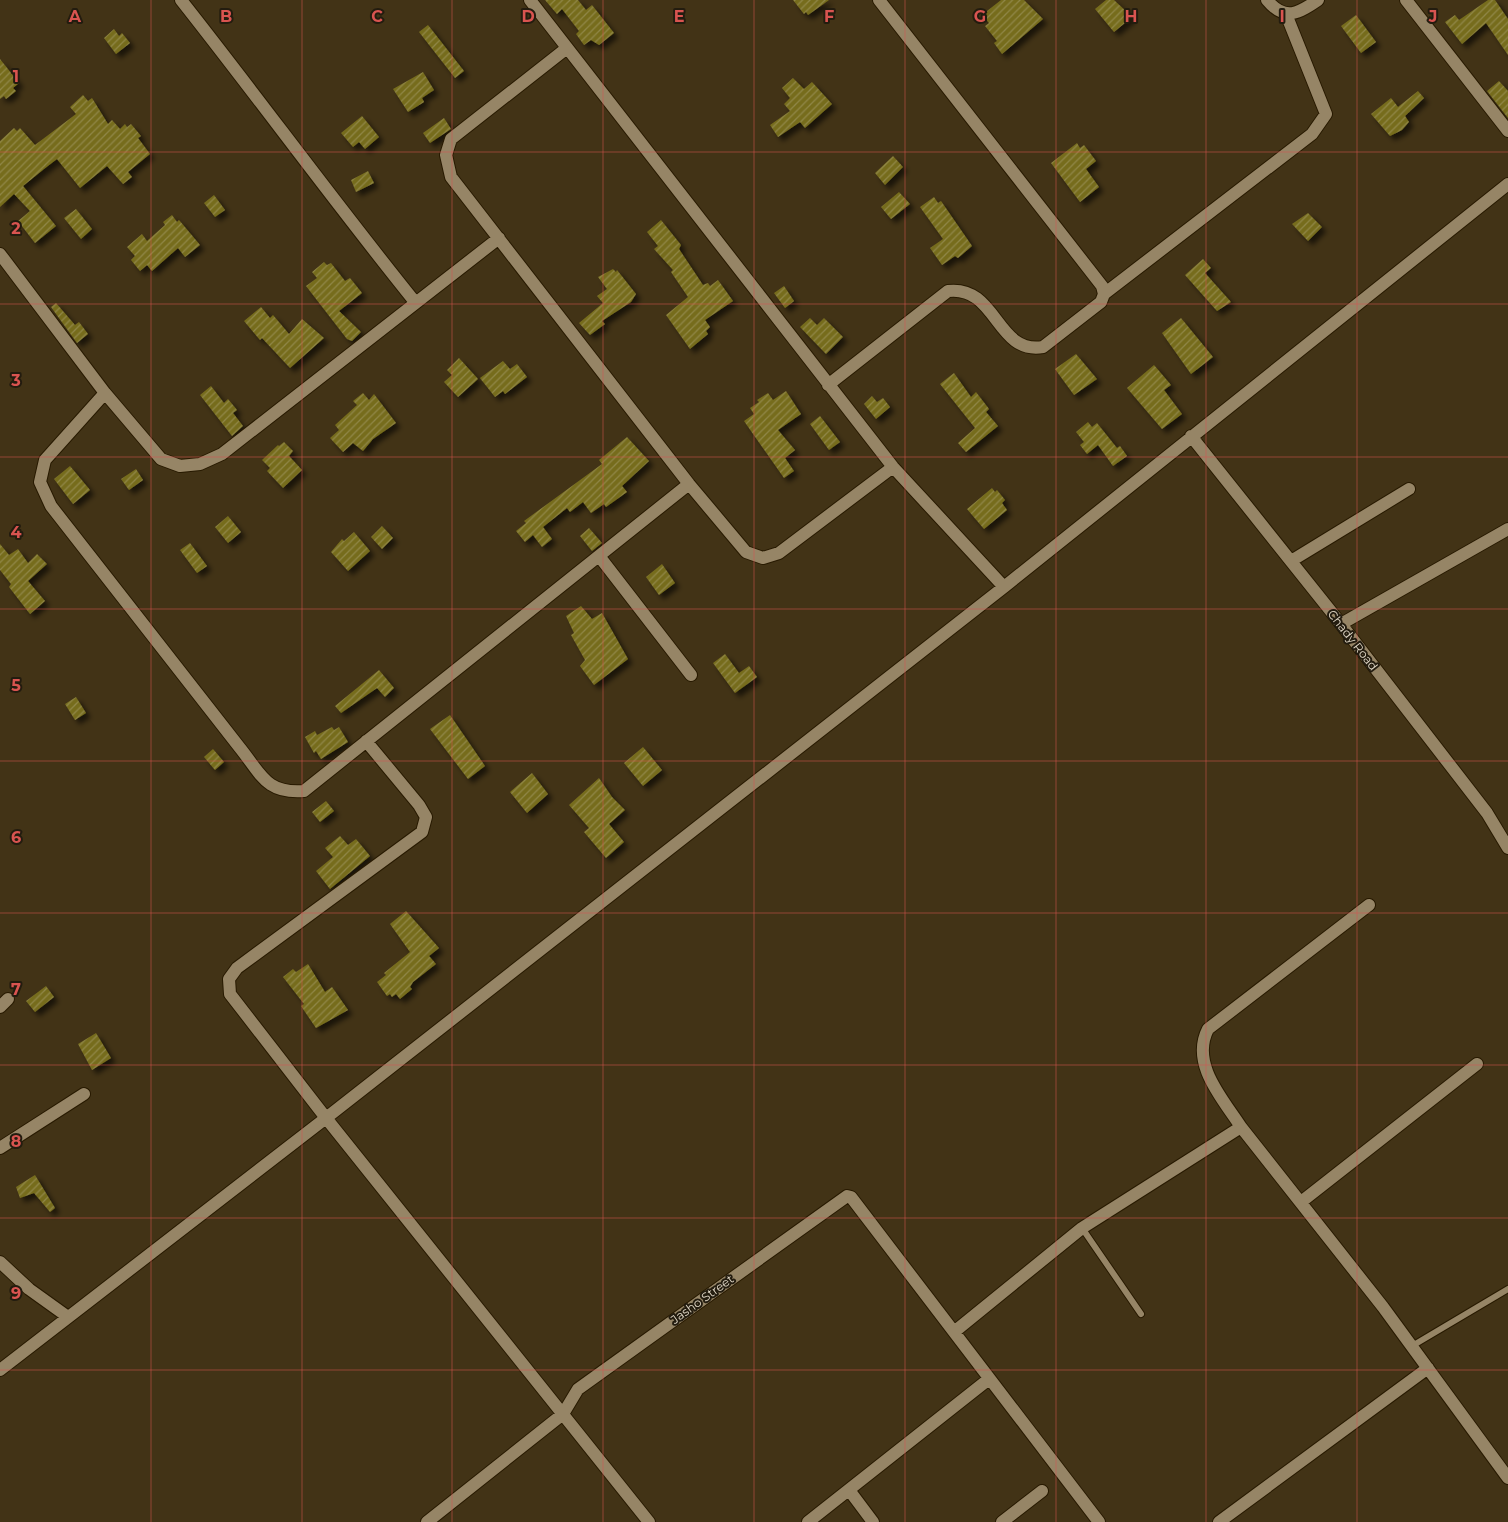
<svg xmlns="http://www.w3.org/2000/svg" width="1508" height="1522" font-family="Montserrat,sans-serif">
	<defs>
		<pattern id="building-hatch" width="6" height="6" patternUnits="userSpaceOnUse" patternTransform="scale(1.25)"><rect width="6" height="6" fill="#766c1d"/><path d="M-1 1l2-2M0 6l6-6M5 7l2-2" fill="none" stroke="#908747"/></pattern>
		<filter id="shadow"><feDropShadow dx="4.5" dy="4.5" stdDeviation="2.5" flood-color="#0009"/></filter>
	</defs>
	<rect width="100%" height="100%" fill="#423316"/>
	<path fill="url(#building-hatch)" filter="url(#shadow)" d="M545,0h33l8,10 6,-5 22,28 -15,12 -8,-5 -7,5 -8,-11 3,-3 -17,-22 -5,5z
		M793,0h36l-21,15 -2,-3 -2,2z
		M1001,0h23l19,19 -41,35 -8,-11 3,-2 -12,-15 4,-3 -7,-8z
		M1106,0h8l18,17 -18,15 -19,-23z
		M1488,0h7l13,19v36l-22,-32 -24,21 -17,-22 10,-7 4,5z
		M1356,15l20,27 -15,11 -20,-27z
		M428,25l36,46 -9,7 -36,-46z
		M114,29l5,7 3,-3 8,10 -14,11 -12,-16z
		M0,59l19,24 -6,5 3,3 -10,8 -2,-3 -4,3z
		M423,72l11,18 -12,8 2,4 -16,10 -15,-23z
		M793,78l11,11 8,-7 20,22 -27,24 -5,-6 -22,15 -8,-12 20,-14 -6,-7 6,-6 -8,-10z
		M1499,81l9,10v27l-21,-27z
		M1418,91l6,7 -19,18 4,6 -7,8 -12,6 -19,-22 20,-16 7,9z
		M83,95l5,6 4,-3 16,26 4,-4 8,9 5,-5 2,3 4,-3 10,12 -3,2 12,16 -22,18 4,5 -9,7 -16,-18 -27,22 -23,-29 -13,10 -21,17 33,40 -21,17 -17,-22 12,-10 -16,-17 -14,13v-66l14,-13 3,3 3,-3 15,17 41,-31 -6,-7z
		M362,116l17,21 -14,12 -6,-7 -6,5 -12,-14z
		M444,118l7,11 -21,14 -7,-10z
		M1077,143l3,5 4,-3 12,16 -10,8 13,18 -19,15 -29,-39z
		M893,156l10,11 -18,18 -10,-12z
		M368,171l6,12 -18,9 -5,-12z
		M899,192l11,12 -19,15 -10,-12z
		M214,195l11,15 -10,7 -11,-14z
		M934,197l4,6 3,-2 31,45 -14,12 -3,-2 -13,9 -12,-17 13,-9 -23,-32z
		M76,209l16,20 -11,10 -17,-21z
		M1308,213l14,14 -14,14 -16,-17z
		M172,215l5,7 2,-2 21,25 -15,12 -7,-9 -26,23 -5,-6 -7,6 -9,-11 4,-4 -8,-9 15,-13 5,7 18,-16 -2,-3z
		M661,220l20,25 -2,4 24,36 5,-2 2,3 8,-6 15,21 -28,19 5,7 -4,4 2,3 -18,15 -24,-34 22,-18 -17,-25 2,-2 -19,-21 4,-3 -11,-14z
		M1203,259l8,9 -6,5 26,29 -14,9 -32,-36z
		M324,262l3,3 4,-2 14,18 5,-3 12,15 -23,18 22,21 -9,9 -5,-2 -41,-53 11,-8 -5,-6z
		M613,269l3,3 1,-2 19,24 -5,8 -29,19 3,3 -15,11 -11,-12 24,-20 -6,-7 10,-7 -9,-12z
		M784,286l10,15 -9,7 -11,-15z
		M56,303l19,22 4,-3 9,12 -11,9 -26,-36z
		M261,307l9,11 3,-3 16,19 13,-15 22,19 -34,30 -28,-30 -2,2 -16,-19z
		M810,318l7,7 7,-7 19,19 -17,17 -26,-27z
		M1181,318l32,39 -22,17 -29,-41z
		M1076,354l21,25 -23,16 -19,-26z
		M459,358l19,21 -20,18 -14,-15 8,-7 -5,-5z
		M503,361l7,8 7,-5 10,13 -22,17 -2,-3 -8,6 -15,-19z
		M1154,365l17,20 -7,5 18,24 -20,15 -35,-41z
		M954,373l17,24 5,-5 13,17 -3,3 12,14 -32,26 -8,-9 17,-15 -35,-44z
		M211,386l13,17 4,-4 9,11 -4,3 10,13 -11,10 -32,-41z
		M786,391l15,23 -23,16 17,20 -10,8 9,13 -10,7 -40,-57 10,-7 -4,-6 9,-6 -2,-2 11,-7 5,7z
		M363,393l6,7 5,-6 22,29 -23,16 -10,12 -10,-8 -10,9 -13,-14 9,-8 -4,-5 22,-20 -4,-4z
		M872,396l5,6 6,-4 7,9 -14,12 -12,-15z
		M820,416l20,26 -11,8 -19,-26z
		M1088,422l4,5 5,-4 20,25 3,-2 7,10 -14,10 -15,-21 -11,9 -7,-9 4,-3 -8,-10z
		M627,437l22,24 -27,25 5,6 -21,15 -2,-3 -13,9 -8,-11 -13,10 -3,-4 -24,19 9,12 -10,8 -9,-12 -8,7 -9,-11 10,-8 -2,-2 78,-57 -3,-4z
		M284,442l9,9 -4,5 13,14 -19,18 -16,-17 3,-3 -8,-8 16,-15 1,1z
		M70,466l20,24 -17,14 -19,-25z
		M136,469l7,11 -14,10 -8,-11z
		M992,488l3,4 2,-2 8,10 -3,3 5,7 -23,19 -17,-20z
		M228,516l13,16 -13,11 -13,-16z
		M382,526l11,12 -11,11 -11,-12z
		M589,528l13,15 -10,8 -12,-15z
		M354,532l16,19 -22,20 -17,-19 11,-13 2,2z
		M190,543l17,23 -10,7 -17,-23z
		M0,544l9,11 9,-6 10,14 9,-9 10,10 -19,17 17,20 -15,13 -21,-27 2,-3 -11,-14z
		M662,564l13,19 -16,12 -13,-18z
		M581,606l11,13 10,-6 26,46 -34,26 -14,-19 5,-6 -14,-25 3,-2 -8,-17z
		M725,654l14,19 10,-7 8,11 -22,16 -22,-30z
		M379,670l15,18 -9,9 -8,-9 -36,25 -6,-7z
		M76,697l10,16 -11,7 -10,-16z
		M450,715l35,51 -17,13 -38,-50z
		M332,727l2,3 5,-3 9,15 -27,17 -5,-8 -2,2 -9,-16 10,-6 2,4z
		M643,747l19,23 -19,16 -19,-23z
		M213,749l11,13 -9,8 -11,-13z
		M532,773l16,21 -21,19 -17,-21z
		M599,778l13,19 13,13 -16,14 15,18 -18,16 -22,-26 5,-4 -20,-23z
		M326,801l8,10 -14,11 -8,-10z
		M340,836l8,9 8,-6 14,17 -40,33 -14,-18 17,-14 -8,-9z
		M406,911l33,37 -10,8 7,8 -23,18 -3,5 2,2 -12,10 -4,-5 -4,3 -2,-3 -3,2 -10,-14 9,-7 -2,-2 26,-21 -20,-28z
		M308,964l17,28 7,-5 16,23 -32,18 -15,-22 3,-2 -21,-27 10,-8 3,3z
		M46,986l8,11 -19,15 -9,-11z
		M96,1033l15,25 -19,12 -14,-26z
		M35,1175l20,33 -5,4 -16,-19 -14,5 -4,-11z"/>
	<g fill="none" stroke-linecap="round" stroke-linejoin="round">
		<defs>
			<path id="lane" d="M1082,1228l59,86
				M1412,1346l96,-57"/>
			<path id="street" d="M181,0c79,100 154,203 234,302
				M530,0l363,467 111,120
				M1267,0c18,22 32,13 51,0
				M1406,0l102,131
				M567,48l-116,91 -5,16 5,22 238,307 57,68 17,6 16,-5 114,-86
				M0,254l105,139 56,66 19,7 20,-2 22,-10 277,-216
				M1104,294l208,-160 14,-20 -40,-100
				M828,385l120,-94c49,-6 48,64 95,56l58,-45 3,-8 -2,-8 -223,-286
				M105,393l-60,67 -5,22 11,24 189,242c21,26 26,46 64,43l385,-307
				M1191,436l150,188 146,189 21,35
				M599,556l92,119
				M1291,561l118,-72
				M1341,624l167,-95
				M366,741l53,64 7,12 -4,15 -185,136 -8,11 1,15 96,124 323,404
				M0,1007l8,-8
				M1241,1127c-18,-28 -51,-63 -33,-98l161,-124
				M0,1148l84,-54
				M1301,1202l176,-138
				M0,1262l29,27 39,28
				M954,1332l128,-104 159,-101 142,180 125,171
				M0,1370l326,-252 678,-531 504,-403
				M849,1490l24,32
				M427,1522l136,-108 15,-25 269,-193 4,1 248,325
				M808,1522l181,-143
				M1002,1522l40,-31
				M1219,1522l209,-154"/>
		</defs>
		<use href="#lane" stroke="#281a00" stroke-width="8"/>
		<use href="#street" stroke="#281a00" stroke-width="14"/>
		<use href="#lane" stroke="#968566" stroke-width="6"/>
		<use href="#street" stroke="#968566" stroke-width="12"/>
	</g>
	<path fill="none" stroke="#d95450" stroke-width="1" stroke-opacity="0.55" d="M151,0v1522M302,0v1522M452,0v1522M603,0v1522M754,0v1522M905,0v1522M1056,0v1522M1206,0v1522M1357,0v1522M0,152h1508M0,304h1508M0,457h1508M0,609h1508M0,761h1508M0,913h1508M0,1065h1508M0,1218h1508M0,1370h1508"/>
	<g text-anchor="middle" dominant-baseline="central" stroke-width="4" stroke-linejoin="round" paint-order="stroke">
		<g font-size="12" fill="#e3dac9" stroke="#231c0f">
			<text transform="translate(1353 640) rotate(52)">Chady Road</text>
			<text transform="translate(702 1299) rotate(-36)">Jasho Street</text>
		</g>
	</g>
	<g font-size="16" text-anchor="middle" font-weight="bold" fill="#d95450" stroke="#231c0f" stroke-width="4" stroke-linejoin="round" paint-order="stroke">
		<text x="75" y="22">A</text>
		<text x="226" y="22">B</text>
		<text x="377" y="22">C</text>
		<text x="528" y="22">D</text>
		<text x="679" y="22">E</text>
		<text x="829" y="22">F</text>
		<text x="980" y="22">G</text>
		<text x="1131" y="22">H</text>
		<text x="1282" y="22">I</text>
		<text x="1433" y="22">J</text>
		<text x="16" y="82">1</text>
		<text x="16" y="234">2</text>
		<text x="16" y="386">3</text>
		<text x="16" y="538">4</text>
		<text x="16" y="691">5</text>
		<text x="16" y="843">6</text>
		<text x="16" y="995">7</text>
		<text x="16" y="1147">8</text>
		<text x="16" y="1299">9</text>
	</g>
</svg>
